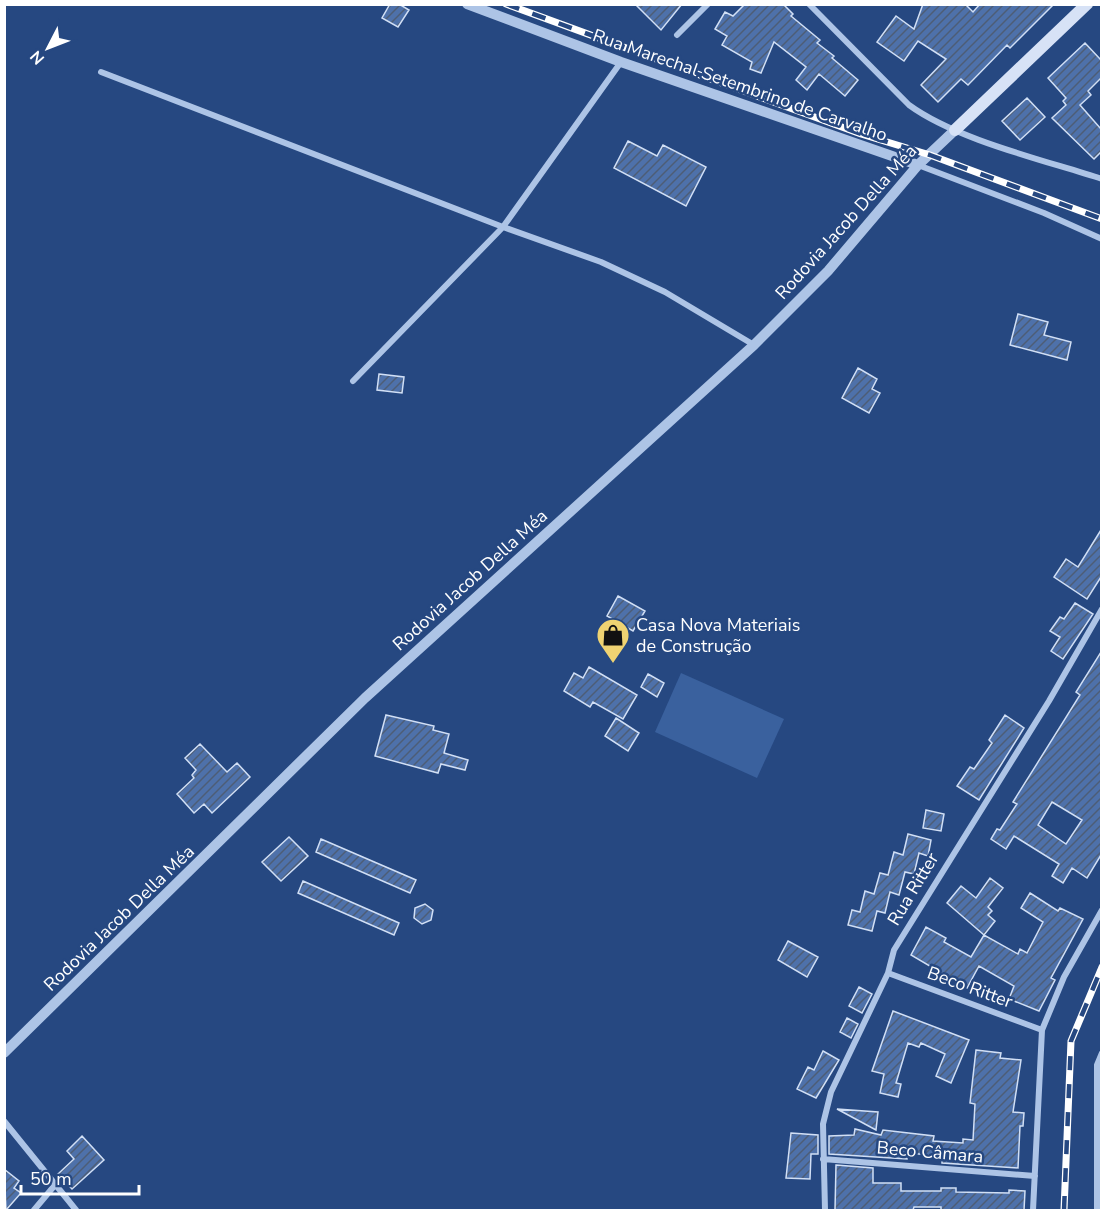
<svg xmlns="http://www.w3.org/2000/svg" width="1106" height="1215" font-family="'Nunito Sans',sans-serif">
	<defs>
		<pattern id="building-hatch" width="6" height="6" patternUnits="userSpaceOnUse" patternTransform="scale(1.5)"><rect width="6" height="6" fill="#4e71aa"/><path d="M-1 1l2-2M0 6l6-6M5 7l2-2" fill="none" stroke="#4d5d76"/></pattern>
	</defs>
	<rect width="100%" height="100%" fill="#264881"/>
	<path fill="#3a619e" d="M681,673l103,46 -27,59 -102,-46z"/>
	<path fill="url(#building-hatch)" stroke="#d1dff5" stroke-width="1.5" fill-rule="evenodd" d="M390,4h9l10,6 -11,17 -16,-9z
		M635,4h47l-21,26z
		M745,4h38l10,10 -2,2 29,24 -3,3 17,13 -2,2 26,22 -13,16 -26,-22 -12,16 -11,-10 10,-13 -32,-25 -13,31 -11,-4 2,-7 -30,-17 5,-9 -12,-7 10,-17 8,4z
		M923,4h42l8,8 7,-8h74l-44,44 -3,-3 -39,40 -7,-6 -23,23 -17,-17 25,-26 -28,-18 -14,20 -27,-19 19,-26 18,13z
		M1085,43l16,17v18l-13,13 3,4 -11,10 21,24v23l-7,7 -42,-41 14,-13 -3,-4 3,-3 -18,-20z
		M1027,98l18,19 -25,23 -18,-19z
		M628,141l29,15 6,-11 43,22 -20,39 -72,-38z
		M1018,314l30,8 -4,13 27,7 -4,18 -57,-15z
		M858,368l19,11 -5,10 8,4 -11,20 -27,-15z
		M379,374l25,3 -2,16 -25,-3z
		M1101,530v47l-14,22 -33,-22 12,-18 12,8z
		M618,596l27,15 -12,20 -26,-15z
		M1075,603l18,11 -30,45 -12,-8 9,-14 -10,-6 10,-14 4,2z
		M1101,652v203l-14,23 -15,-10 -9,15 -11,-7 7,-12 -45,-28 -8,13 -15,-10 6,-10 3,1 17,-26 -4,-2 67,-107 -4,-3zM1052,802l30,18 -16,24 -28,-19z
		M589,667l48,28 -14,24 -30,-17 -3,5 -26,-16 10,-18 9,5z
		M648,674l16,9 -7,14 -16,-10z
		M386,715l48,11 -1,4 16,4 -5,19 24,7 -3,10 -24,-6 -3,9 -63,-17z
		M1005,715l19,13 -45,72 -22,-14 13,-19 4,2 18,-26 -3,-3z
		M616,718l23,15 -11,18 -23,-15z
		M200,744l27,28 10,-9 13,14 -38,36 -8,-9 -10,9 -17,-19 17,-16 -2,-3 4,-5 -11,-12z
		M926,810l18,4 -3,17 -18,-3z
		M908,834l23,6 -3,16 -9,-3 -5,21 -9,-2 -6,23 -9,-3 -5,21 -8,-2 -5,20 -24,-6 4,-15 8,2 5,-21 9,3 6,-21 8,2 6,-23 9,3z
		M289,837l19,19 -27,25 -19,-19z
		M321,839l95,41 -6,13 -94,-41z
		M990,878l13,10 -15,19 4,4 -4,4 7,6 -11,14 -37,-32 14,-17 15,12z
		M303,881l96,42 -5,12 -96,-42z
		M1030,893l28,18 2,-3 23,11 -32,59 4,2 -16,31 -30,-12 5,-13 -35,-20 -12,22 -56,-33 15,-28 20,11 -2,4 27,15 13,-22 34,19 2,-5 7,4 16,-31 -22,-14z
		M425,904l8,6 -2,10 -9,4 -8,-6 1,-10z
		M788,941l30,16 -11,20 -29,-17z
		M859,987l13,7 -10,19 -13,-7z
		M893,1011l76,29 -18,43 -15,-7 9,-22 -24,-11 -2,4 -11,-4 -12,40 5,1 -3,13 -18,-4 4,-19 -12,-3z
		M847,1018l11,6 -7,14 -11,-6z
		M976,1050l25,3 -1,5 21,2 -8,52 11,1 -1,13h-3l-2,42 -76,-5v-7l-35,-3v6l-78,-5v-18l25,-1 1,-6 26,6 2,-5 51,6 -1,5 30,2v-4l10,1 2,-36 -5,-1z
		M823,1051l16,9 -23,38 -19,-9 11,-22 6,3z
		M837,1109l41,3 -2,18z
		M791,1133l27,2v19h-7l-1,25 -24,-1z
		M82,1136l22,24 -32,29 -14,-15 16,-15 -7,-8z
		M836,1165l37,3v15h28v8h40v-3h15v4l53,1v-3l16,1 -1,19h-83v-3h-27l-1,3h-78z
		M4,1169l15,12 -5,7 7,5 -15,17z"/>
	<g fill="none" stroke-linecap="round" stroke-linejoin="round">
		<path stroke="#adc4e6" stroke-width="6" d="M809,4l100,101c48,35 135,55 193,74
			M677,35l31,-31
			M101,72l402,155 98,35 64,30 89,53
			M918,165l126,48 58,26
			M353,381l150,-154 118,-165
			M888,973l154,57
			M4,1121l72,89
			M823,1159l212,17
			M34,1210l21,-25
			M825,1210l-2,-86 8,-32 57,-119 6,-23 155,-249 53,-92
			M1033,1210l9,-180 22,-53 38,-67
			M1097,1210v-145l5,-12"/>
		<path stroke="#adc4e6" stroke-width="10" d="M467,4l154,58 297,103
			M4,1053l361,-355 389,-353 74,-74 90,-106 37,-35"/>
		<path stroke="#d7e2f6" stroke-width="12" d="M955,130l132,-126"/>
		<defs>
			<path id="rail" d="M506,4l355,130 69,21 172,64
				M1064,1210l7,-169 31,-74"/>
		</defs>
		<use href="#rail" stroke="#fff" stroke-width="7"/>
		<use href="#rail" stroke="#264881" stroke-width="4.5" stroke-dasharray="14" stroke-linecap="butt"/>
	</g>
	<defs>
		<symbol id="shop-pin" viewBox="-11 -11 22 30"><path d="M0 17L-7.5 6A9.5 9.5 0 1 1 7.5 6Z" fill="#efd372" stroke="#264881"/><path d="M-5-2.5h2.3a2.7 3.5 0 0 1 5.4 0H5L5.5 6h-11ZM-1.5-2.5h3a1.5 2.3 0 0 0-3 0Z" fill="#111"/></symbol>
	</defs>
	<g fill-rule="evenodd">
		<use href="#shop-pin" x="594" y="616" width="38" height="52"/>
	</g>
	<g text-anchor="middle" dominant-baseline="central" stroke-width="5" stroke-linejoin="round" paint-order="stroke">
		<g font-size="18" fill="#fff" stroke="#264881">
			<text transform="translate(740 85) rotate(19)">Rua Marechal Setembrino de Carvalho</text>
			<text transform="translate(846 222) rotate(-48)">Rodovia Jacob Della Méa</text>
			<text transform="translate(470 580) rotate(-42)">Rodovia Jacob Della Méa</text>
			<text transform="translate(913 889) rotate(-59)">Rua Ritter</text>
			<text transform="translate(119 918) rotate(-44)">Rodovia Jacob Della Méa</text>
			<text transform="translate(970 987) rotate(20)">Beco Ritter</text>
			<text transform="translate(930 1152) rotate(5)">Beco Câmara</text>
		</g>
		<g font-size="18" fill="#fff" stroke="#264881" text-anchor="start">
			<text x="636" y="625">Casa Nova Materiais<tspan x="636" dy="21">de Construção</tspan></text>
		</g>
	</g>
	<rect width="1106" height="1215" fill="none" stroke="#ffffff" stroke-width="12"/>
	<g transform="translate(48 48) rotate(228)" stroke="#264881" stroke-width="4.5" paint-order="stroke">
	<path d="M0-4.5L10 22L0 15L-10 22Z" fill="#ffffff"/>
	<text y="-9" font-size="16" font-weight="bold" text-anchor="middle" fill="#ffffff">N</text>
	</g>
	<path d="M21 1185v9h118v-9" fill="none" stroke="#ffffff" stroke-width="3"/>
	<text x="30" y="1185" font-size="18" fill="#ffffff" stroke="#264881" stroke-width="4.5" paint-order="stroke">50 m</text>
</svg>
